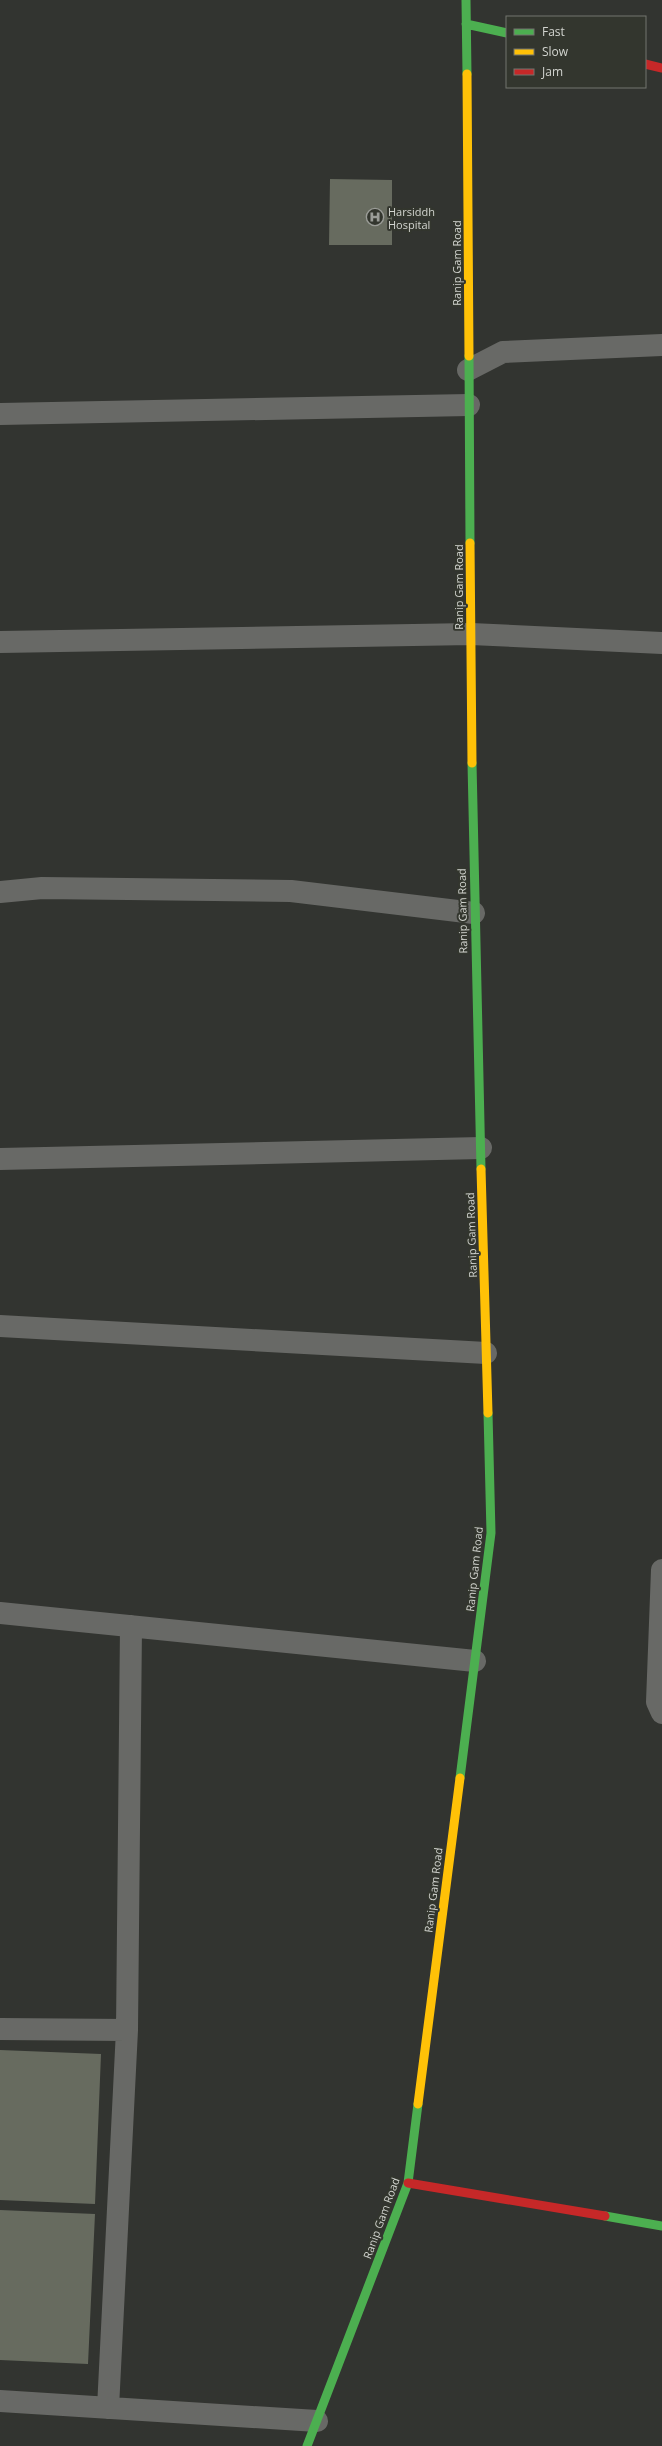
<svg xmlns="http://www.w3.org/2000/svg" width="662" height="2446" font-family="'Open Sans',sans-serif">
	<rect width="100%" height="100%" fill="#323430"/>
	<path fill="#676b5f" d="M330,179l62,1v65h-63z
		M0,2050l101,4 -6,150 -95,-4z
		M0,2210l95,4 -7,150 -88,-4z"/>
	<g fill="none" stroke-linecap="round" stroke-linejoin="round">
		<path stroke="#686966" stroke-width="22" d="M468,370l35,-18 159,-7
			M0,414l469,-9
			M0,642l471,-8 191,9
			M0,892l42,-4 249,3 183,22
			M0,1159l481,-11
			M0,1326l486,27
			M662,1570l-5,132 5,11
			M0,1613l475,48
			M0,2029l127,1
			M0,2401l317,20
			M108,2408l19,-378 4,-404"/>
		<path stroke="#4caf50" stroke-width="9" d="M466,0l1,74
			M466,24l41,9
			M469,356l1,187
			M472,763l9,406
			M460,1778l31,-245 -3,-120
			M605,2216l57,10
			M307,2446l101,-263 10,-79"/>
		<path stroke="#ffc107" stroke-width="9" d="M467,74l2,282
			M470,543l2,220
			M481,1169l7,244
			M418,2104l42,-326"/>
		<path stroke="#c62828" stroke-width="9" d="M645,64l17,4
			M408,2183l197,33"/>
	</g>
	<defs>
		<symbol id="hospital-ring" viewBox="-11 -11 22 22"><circle r="9.5" fill="#33362e" stroke="#9a9c97" stroke-width="1.5"/><path d="M-5-5h3v3.5h4V-5h3V5h-3V1.5h-4V5h-3Z" fill="#9a9c97"/></symbol>
	</defs>
	<g fill-rule="evenodd">
		<use href="#hospital-ring" x="365" y="207" width="20" height="20"/>
	</g>
	<g text-anchor="middle" dominant-baseline="central" stroke-width="4" stroke-linejoin="round" paint-order="stroke">
		<g font-size="11" fill="#d2d4cf" stroke="#33362e" text-anchor="start">
			<text x="388" y="211">Harsiddh<tspan x="388" dy="13">Hospital</tspan></text>
		</g>
		<g font-size="11" fill="#d2d4cf" stroke="#33362e">
			<text transform="translate(456 263) rotate(-90)">Ranip Gam Road</text>
			<text transform="translate(458 587) rotate(-90)">Ranip Gam Road</text>
			<text transform="translate(462 911) rotate(-91)">Ranip Gam Road</text>
			<text transform="translate(471 1235) rotate(-92)">Ranip Gam Road</text>
			<text transform="translate(474 1569) rotate(-84)">Ranip Gam Road</text>
			<text transform="translate(433 1890) rotate(-83)">Ranip Gam Road</text>
			<text transform="translate(381 2218) rotate(-70)">Ranip Gam Road</text>
		</g>
	</g>
	<rect x="506" y="16" width="140" height="72" fill="#33362e" stroke="#73756e"/>
	<rect x="514" y="29" width="20" height="6" fill="#4caf50" stroke="#73756e"/>
	<text x="542" y="36" font-size="12" fill="#d2d4cf">Fast</text>
	<rect x="514" y="49" width="20" height="6" fill="#ffc107" stroke="#73756e"/>
	<text x="542" y="56" font-size="12" fill="#d2d4cf">Slow</text>
	<rect x="514" y="69" width="20" height="6" fill="#c62828" stroke="#73756e"/>
	<text x="542" y="76" font-size="12" fill="#d2d4cf">Jam</text>
</svg>
